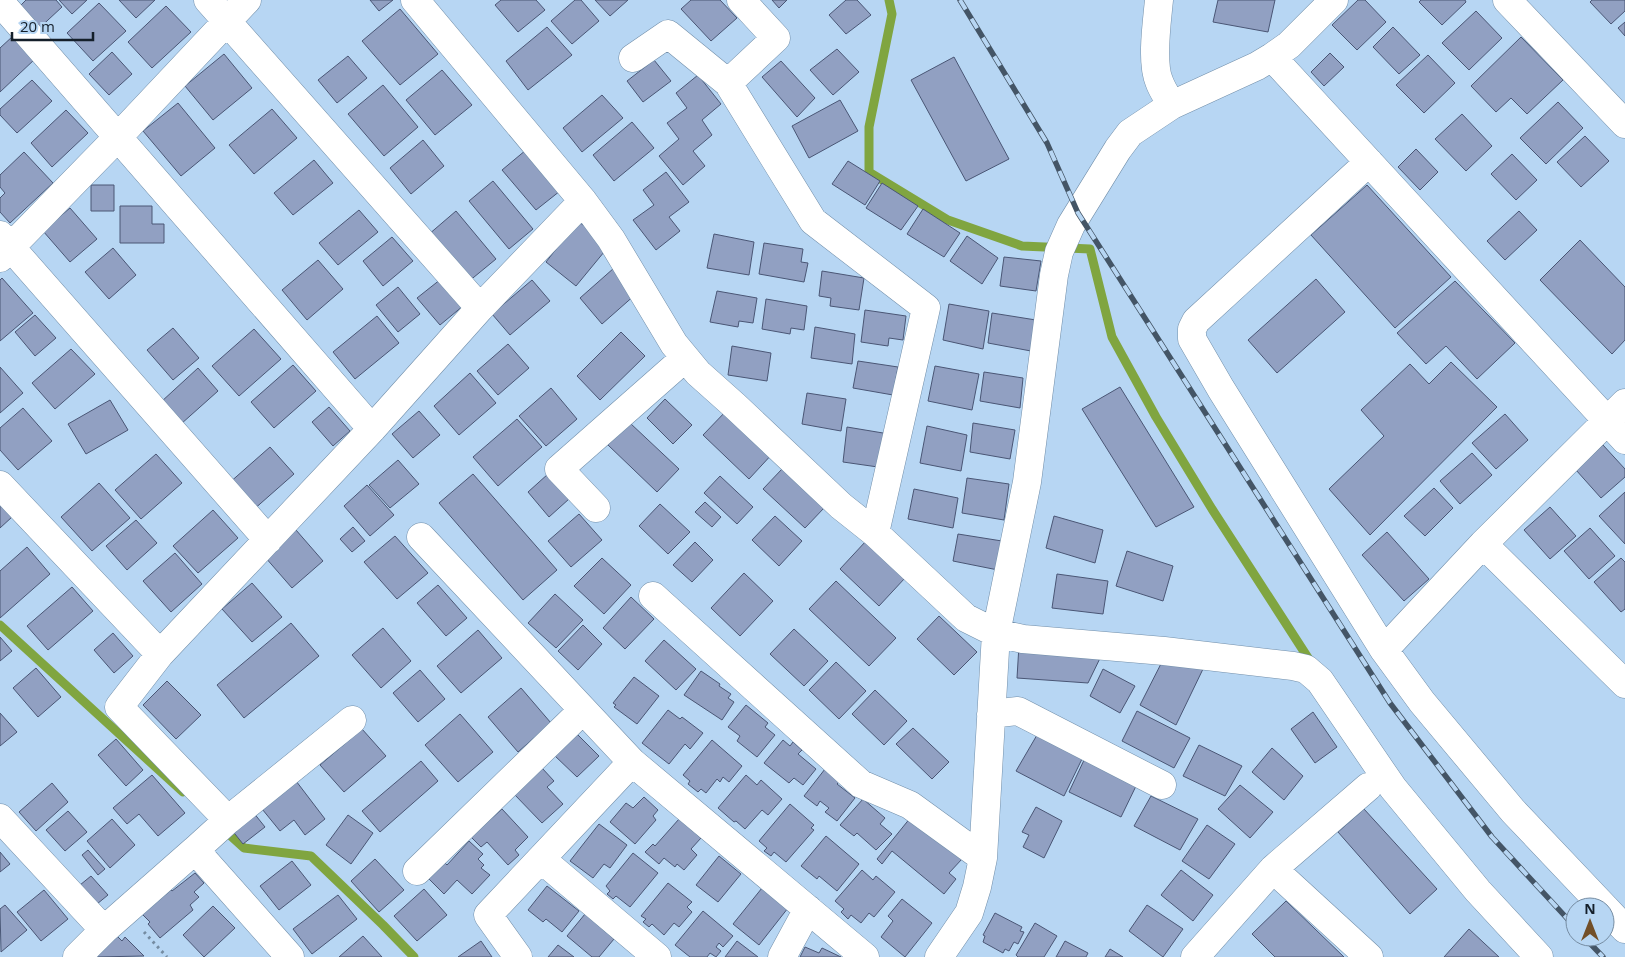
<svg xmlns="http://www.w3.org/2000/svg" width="1625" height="957" font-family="'Open Sans',sans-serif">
	<rect width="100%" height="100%" fill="#b7d6f3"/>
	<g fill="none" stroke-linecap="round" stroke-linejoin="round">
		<path stroke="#80a540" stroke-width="9" d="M889,0l3,14 -23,113v45l79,48 74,26 68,3 22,88 44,80 56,92 100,155
			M0,625l183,167
			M222,828l22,20 67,8 72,69 31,32"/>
	</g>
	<path fill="#91a0c2" stroke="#4a5675" d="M26,0h30l6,7 -28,26 -20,-21z
		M59,0h28l-15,14z
		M119,0h36l-19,18z
		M370,0h23l-14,11z
		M501,0h35l9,10 -27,22 -23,-27z
		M575,0h6l18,21 -27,23 -21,-23z
		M595,0h33l-18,16z
		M691,0h29l17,18 -26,23 -30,-32z
		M772,0h15l-8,8z
		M846,0h11l14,15 -25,19 -17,-19z
		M1218,0h57l-7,32 -55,-10z
		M1358,0h7l21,22 -29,28 -25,-25z
		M1421,0h44l1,2 -24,23 -23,-23z
		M1592,0h33v11l-14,13 -21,-22z
		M99,3l27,28 -33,30 -26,-28z
		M166,6l25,26 -39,36 -24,-26z
		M400,9l38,45 -38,31 -38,-44z
		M1476,11l26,27 -33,32 -27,-27z
		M1625,22v14l-7,-8z
		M547,27l25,28 -44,35 -22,-29z
		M1393,27l27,28 -21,19 -26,-27z
		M13,36l22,23 -35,33v-44z
		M1521,37l42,43 -36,34 -16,-16 -15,14 -25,-26z
		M837,49l22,23 -26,23 -23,-25z
		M112,52l20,22 -23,21 -20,-21z
		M1330,53l14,14 -20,19 -13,-14z
		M224,54l28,34 -39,32 -28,-34z
		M1428,55l27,28 -31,30 -28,-28z
		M348,56l19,22 -30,25 -19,-23z
		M954,57l55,102 -43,22 -55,-101z
		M654,60l17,21 -28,21 -16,-21z
		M781,61l34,37 -18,19 -35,-40z
		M442,70l30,35 -37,30 -29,-35z
		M698,75l23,29 -19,16 10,15 -19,16 12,15 -22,19 -24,-29 20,-17 -12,-16 20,-15 -11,-15z
		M32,80l20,21 -35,32 -17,-18v-6z
		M383,85l35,42 -34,29 -36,-42z
		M602,95l21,23 -41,34 -19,-24z
		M840,100l18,31 -49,27 -17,-32z
		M1558,102l25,26 -37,36 -26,-26z
		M178,103l37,45 -34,28 -38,-45z
		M272,109l25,29 -43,36 -25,-29z
		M66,110l22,23 -36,34 -21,-24z
		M1462,114l30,32 -26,25 -31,-32z
		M632,122l22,26 -40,33 -21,-26z
		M1585,136l24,25 -28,26 -24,-25z
		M423,140l21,26 -33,28 -21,-26z
		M1416,149l22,23 -18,18 -22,-23z
		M526,150l34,41 -24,19 -34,-40z
		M24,152l29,31 -43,40 -10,-11v-14l5,-5 -5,-6v-12z
		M1512,154l25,26 -21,20 -25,-26z
		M314,160l19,23 -40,32 -19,-22z
		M848,161l32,20 -15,24 -33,-21z
		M666,172l23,30 -20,15 11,14 -24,19 -23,-30 21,-15 -11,-15z
		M493,181l40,48 -24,20 -40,-48z
		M882,183l36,23 -17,24 -35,-22z
		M91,185h23v26h-23z
		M1367,185l84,92 -56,51 -84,-93z
		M120,206h32v18h12v19h-44z
		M70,208l27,31 -27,23 -27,-31z
		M923,209l37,24 -16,24 -37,-23z
		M359,210l19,22 -40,33 -19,-22z
		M456,211l40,48 -28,23 -40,-47z
		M1519,211l18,19 -32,30 -18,-19z
		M578,221l31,25 -33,40 -30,-24z
		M714,234l40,8 -5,33 -42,-7z
		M967,236l31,22 -16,26 -32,-23z
		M392,237l21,24 -30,25 -20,-25z
		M1580,240l45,47v53l-13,14 -72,-74z
		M764,243l39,6 -2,13 7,1 -4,19 -45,-8z
		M113,248l23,27 -27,24 -24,-27z
		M1004,257l37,4 -5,30 -36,-5z
		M318,260l25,29 -36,31 -25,-30z
		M614,268l22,26 -34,30 -22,-26z
		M822,271l42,7 -5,32 -29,-4 1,-8 -12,-2z
		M2,278l31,35 -33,28v-61z
		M441,279l22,27 -23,19 -23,-27z
		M1316,279l29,33 -68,61 -29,-33z
		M532,280l18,21 -40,34 -18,-21z
		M1455,281l60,62 -38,36 -31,-33 -20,18 -29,-31z
		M398,287l22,27 -22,18 -22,-27z
		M717,291l40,7 -4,25 -14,-2 -1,6 -28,-5z
		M766,299l41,7 -3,24 -13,-2 -1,6 -28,-5z
		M949,304l40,7 -6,38 -40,-9z
		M865,310l41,6 -3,24 -14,-2 -1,8 -27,-4z
		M992,313l44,7 -5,31 -43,-8z
		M35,315l21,23 -21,18 -20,-24z
		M377,316l22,27 -44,36 -22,-27z
		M815,327l40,7 -3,30 -41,-6z
		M173,328l26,30 -26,22 -26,-30z
		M254,329l27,30 -42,37 -27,-30z
		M621,332l24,24 -45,44 -23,-24z
		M508,344l21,24 -31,27 -21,-24z
		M732,346l39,7 -4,28 -39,-6z
		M71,349l24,25 -40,35 -23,-26z
		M858,361l40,6 -5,28 -40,-7z
		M1451,362l46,45 -127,128 -41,-46 55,-53 -23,-26 49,-46 19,20z
		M293,365l23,26 -42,37 -23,-26z
		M935,366l44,8 -7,36 -44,-9z
		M0,367l23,26 -23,20z
		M198,368l20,23 -37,33 -20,-22z
		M984,372l39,6 -3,30 -40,-7z
		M470,373l26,30 -37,32 -25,-29z
		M1120,387l74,120 -38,20 -74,-118z
		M551,388l26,31 -31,27 -27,-30z
		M807,393l39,6 -5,32 -39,-7z
		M665,399l27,26 -19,19 -26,-26z
		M110,400l18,30 -42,24 -18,-30z
		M329,407l21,24 -17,15 -21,-24z
		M23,408l29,33 -34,29 -18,-20v-22z
		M728,409l46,43 -25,27 -46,-44z
		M419,411l21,24 -27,23 -21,-24z
		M1505,414l23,26 -32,29 -24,-26z
		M517,419l25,28 -44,39 -25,-29z
		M630,423l49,46 -22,23 -49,-47z
		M973,423l42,7 -5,29 -40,-7z
		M927,426l40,9 -6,36 -41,-8z
		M847,427l42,7 -4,34 -42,-6z
		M1603,445l22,24v8l-24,21 -25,-28z
		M270,447l24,27 -42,37 -24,-27z
		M1472,453l20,22 -32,29 -20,-23z
		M156,454l26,29 -41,36 -26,-29z
		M398,460l21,24 -29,24 -21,-23z
		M782,469l42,39 -19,20 -42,-39z
		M473,474l84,96 -34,30 -84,-97z
		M548,474l21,25 -20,18 -21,-25z
		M720,476l33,31 -16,17 -33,-31z
		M967,478l42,6 -5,36 -42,-7z
		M99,483l31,35 -38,33 -31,-34z
		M367,485l27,30 -24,21 -26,-30z
		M1434,488l19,20 -28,28 -21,-20z
		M914,489l44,9 -5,30 -45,-9z
		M1625,492v52l-26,-28z
		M705,502l16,15 -9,10 -17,-15z
		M0,504l12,13 -12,11z
		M660,504l30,28 -22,22 -29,-28z
		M1550,507l26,29 -26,23 -26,-29z
		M213,510l25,28 -40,35 -25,-27z
		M579,514l23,26 -31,27 -23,-26z
		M775,516l27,25 -23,25 -27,-26z
		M1054,516l49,14 -8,33 -49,-15z
		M136,520l21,23 -30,27 -21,-24z
		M353,527l12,14 -13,11 -12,-13z
		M1590,528l25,28 -26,23 -25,-28z
		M296,530l27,31 -31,27 -27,-31z
		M1387,532l42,47 -25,22 -42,-46z
		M958,534l44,7 -4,29 -45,-9z
		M395,536l33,37 -31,26 -33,-37z
		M866,541l39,37 -26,28 -39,-37z
		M695,542l18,18 -21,22 -19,-17z
		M27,547l23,27 -50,44v-47z
		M1127,551l46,15 -10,35 -47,-15z
		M175,553l27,31 -31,28 -28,-31z
		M602,558l29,27 -27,29 -30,-28z
		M1621,558l4,4v47l-4,3 -27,-30z
		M744,573l29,28 -33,35 -29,-28z
		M1057,574l51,7 -5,33 -51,-6z
		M836,581l60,57 -27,28 -60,-57z
		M252,583l30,34 -30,25 -30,-33z
		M438,585l29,33 -21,18 -29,-33z
		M72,587l21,24 -45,39 -21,-24z
		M555,594l28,26 -27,28 -28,-25z
		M631,597l23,22 -29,30 -22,-21z
		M939,616l38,36 -23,23 -37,-36z
		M291,623l28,33 -75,62 -27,-33z
		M583,625l19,19 -24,26 -20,-19z
		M383,628l28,33 -30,27 -29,-33z
		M794,629l34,32 -24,25 -34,-32z
		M478,630l24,28 -41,35 -24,-27z
		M113,633l20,23 -19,17 -20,-23z
		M0,637l12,14 -12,10z
		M664,640l32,29 -20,21 -31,-29z
		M1019,645l86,3 -17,35 -71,-5z
		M1167,652l36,17 -27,56 -36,-20z
		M836,662l30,29 -27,28 -30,-29z
		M36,668l25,29 -23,20 -25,-29z
		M1103,669l32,17 -15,27 -30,-17z
		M420,670l25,29 -27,23 -25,-29z
		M701,671l19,13 -1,2 12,8 -3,4 6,4 -12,18 -38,-25z
		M634,677l25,19 -22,28 -23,-17 2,-2 -3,-2z
		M167,681l34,34 -25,24 -33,-34z
		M521,688l30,35 -33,29 -30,-35z
		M875,690l32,31 -23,24 -32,-31z
		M746,705l22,18 -3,4 10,8 -18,22 -20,-16 3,-5 -12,-9z
		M668,710l12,9 2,-2 21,16 -13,16 -5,-5 -16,20 -27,-21z
		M1137,711l53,27 -16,30 -52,-27z
		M1313,712l24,35 -22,16 -24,-34z
		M0,713l17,19 -17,14z
		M460,714l33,38 -35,30 -33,-37z
		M913,728l36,34 -17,17 -36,-35z
		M362,729l24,27 -42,36 -24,-27z
		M576,733l23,23 -22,21 -23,-22z
		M1037,735l45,24 -18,37 -48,-25z
		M116,739l27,31 -17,16 -28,-31z
		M712,740l30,26 -13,16 -6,-5 -3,5 -3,-3 -11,14 -5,-4 -3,3 -10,-8 2,-3 -7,-6z
		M783,740l7,6 3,-4 9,8 -4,4 18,15 -13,16 -9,-7 -5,5 -25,-20z
		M1199,745l43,21 -17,30 -42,-20z
		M1272,748l31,28 -19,24 -32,-28z
		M1085,758l52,26 -16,33 -52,-25z
		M421,761l17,20 -58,51 -18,-21z
		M542,768l12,13 -7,6 16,17 -21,19 -28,-29z
		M825,769l15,12 -3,3 18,14 -18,23 -12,-9 4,-4 -9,-7 -3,5 -13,-10z
		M152,775l33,38 -27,23 -19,-22 -12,10 -14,-16z
		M746,775l11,10 4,-5 21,19 -14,16 -6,-5 -17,19 -9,-8 -2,1 -16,-14z
		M293,777l32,42 -20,16 -11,-15 -14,11 -22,-27z
		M52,783l16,19 -32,29 -17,-19z
		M1240,785l33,27 -23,26 -32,-29z
		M1151,796l47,23 -18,31 -46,-24z
		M644,797l14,13 -5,6 3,4 -21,24 -25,-22 16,-19 7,5z
		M863,799l22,19 -5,6 12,10 -16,16 -19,-17 -3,3 -14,-11z
		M790,804l24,21 -3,3 3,2 -28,32 -12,-10 -3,4 -7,-5 3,-3 -8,-7z
		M1036,807l26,14 -18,37 -21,-11 6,-12 -7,-3z
		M502,809l26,28 -13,13 4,5 -11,10 -21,-23 -6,5 -10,-10z
		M1364,809l73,80 -27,25 -72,-82z
		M68,811l19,21 -22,19 -19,-21z
		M253,812l12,15 -22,17 -12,-15z
		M348,815l25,18 -22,31 -25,-19z
		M911,817l51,42 -13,14 7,6 -12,15 -52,-43 -10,13 -5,-5z
		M112,819l23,26 -25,23 -23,-27z
		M679,819l22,19 -10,11 6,6 -13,15 -7,-6 -2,3 -11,-9 -5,6 -14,-12 8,-8 2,2z
		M599,824l28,21 -17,23 -6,-4 -11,14 -23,-17z
		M1207,825l28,19 -26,35 -27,-18z
		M826,836l33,28 -22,27 -18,-15 -2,3 -16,-13z
		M469,841l14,13 -5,5 6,6 -3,3 9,7 -18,19 -15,-14 -13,14 -15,-15 15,-17 3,3z
		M88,850l17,19 -7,6 -16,-20z
		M0,852l10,12 -10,8z
		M633,853l25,20 -28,34 -14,-11 -3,3 -6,-5 3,-3 -4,-5z
		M719,856l22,18 -23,28 -22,-17z
		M375,859l29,31 -25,22 -28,-31z
		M292,861l19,24 -32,25 -19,-24z
		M862,870l11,10 3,-4 19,16 -21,25 -5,-4 -8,10 -10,-8 -3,4 -7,-7 3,-3 -9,-8z
		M1181,870l32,25 -20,26 -32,-26z
		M195,873l9,10 -10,9 5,5 -9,8 3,5 -33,28 -12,-14 2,-2 -8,-8 29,-24 1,1z
		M91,876l17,19 -11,9 -17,-19z
		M668,883l24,19 -5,5 5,5 -13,15 -5,-4 -10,12 -12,-11 -3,3 -6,-5 3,-3 -5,-3z
		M547,886l32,25 -17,21 -16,-13 -3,3 -15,-12z
		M762,888l26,20 -29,37 -26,-21z
		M424,889l23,26 -30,26 -23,-25z
		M44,890l24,29 -27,22 -24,-29z
		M338,895l19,24 -45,35 -19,-25z
		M902,899l30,24 -27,34 -24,-20 12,-16 -5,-5z
		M1286,901l58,56h-69l-23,-23z
		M5,905l22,25 -26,22 -1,-43z
		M1147,905l36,24 -20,28 -34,-26z
		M213,906l22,22 -31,29 -21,-22z
		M703,911l30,25 -10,11 -4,-4 -3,4 5,4 -5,6 -6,-4 -3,4h-17l-15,-12z
		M995,913l27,14 -2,4 4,1 -6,12 -4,-2 -5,9 -4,-2 -2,4 -20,-11 2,-6 -2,-1z
		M585,914l29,25 -15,18h-7l-25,-21z
		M1035,923l22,13 -13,21h-26l-2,-2z
		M1469,929l30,28h-55z
		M117,936l5,5 3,-4 19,19 -49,1z
		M363,936l19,21h-43z
		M481,941l11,16h-34z
		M737,941l21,16h-33z
		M1065,941l23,12 -2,4h-30z
		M558,945l16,12h-26z
		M805,947l14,6 3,-5 19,9h-41z
		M1110,949l13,8h-18z"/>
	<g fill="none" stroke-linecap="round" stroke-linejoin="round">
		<defs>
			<path id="minor" d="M208,0l272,308
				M415,0l168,201 28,38 63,105 24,29 37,33 106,100 34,27 91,85 30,15 27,6 141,12 129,15 13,3 14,12 73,107 85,103 61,66
				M741,0l35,38 -48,45 85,138 113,87 -51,225
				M1159,0c-2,21 -8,62 0,81 3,9 9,17 13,24
				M1507,0l118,124
				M0,2l372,427
				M1272,57l353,383
				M633,58l35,-24 60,49
				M1369,162l-173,159 -4,8v10l29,50 163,261 38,52 91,109 91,96
				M0,235l268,305
				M0,258l117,-120 130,-138
				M0,485l160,169 212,-225 108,-121 103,-107
				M596,508l-37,-39 126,-111
				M421,537l211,225
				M1483,544l142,140
				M653,596l208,188 49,21 73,53
				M1384,650l99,-106 142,-141
				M160,654l-41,53 109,113
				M991,714l27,-3 144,74
				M0,818l104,112
				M195,850l33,-30 124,-100
				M541,859l116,98
				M1273,869l96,88
				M417,871l166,-161
				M1605,908l20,21
				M77,957l27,-27 91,-80 95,107
				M518,957l-30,-42 144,-153 233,195
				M782,957l26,-48
				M939,957l30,-44 8,-26 6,-29 13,-225 31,-151 27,-207 5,-23 12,-27 47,-76 12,-16 42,-28 85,-39 15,-9 17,-12 45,-45
				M1195,957l78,-88 95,-82"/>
		</defs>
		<use href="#minor" stroke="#728faa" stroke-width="29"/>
		<path stroke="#748ba1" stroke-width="3" stroke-dasharray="2.5 4" stroke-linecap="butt" d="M144,932l23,25"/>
		<use href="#minor" stroke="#fff" stroke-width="28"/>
		<defs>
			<path id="rail" d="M960,0l87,143 31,70 312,490 102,134 83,90
				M1584,937l19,20"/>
		</defs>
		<use href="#rail" stroke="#456" stroke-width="5.5"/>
		<use href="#rail" stroke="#b7d6f3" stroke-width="4" stroke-dasharray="11" stroke-linecap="butt"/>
	</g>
	<g transform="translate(1590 922)"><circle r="24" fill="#b7d6f3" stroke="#768da3"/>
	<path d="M0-4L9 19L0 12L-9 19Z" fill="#724f28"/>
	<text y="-8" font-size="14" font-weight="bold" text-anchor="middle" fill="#141f2a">N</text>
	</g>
	<path d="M12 32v8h81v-8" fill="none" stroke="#141f2a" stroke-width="2.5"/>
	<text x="20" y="32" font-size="15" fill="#141f2a" stroke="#b7d6f3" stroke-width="4" paint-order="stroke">20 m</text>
</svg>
